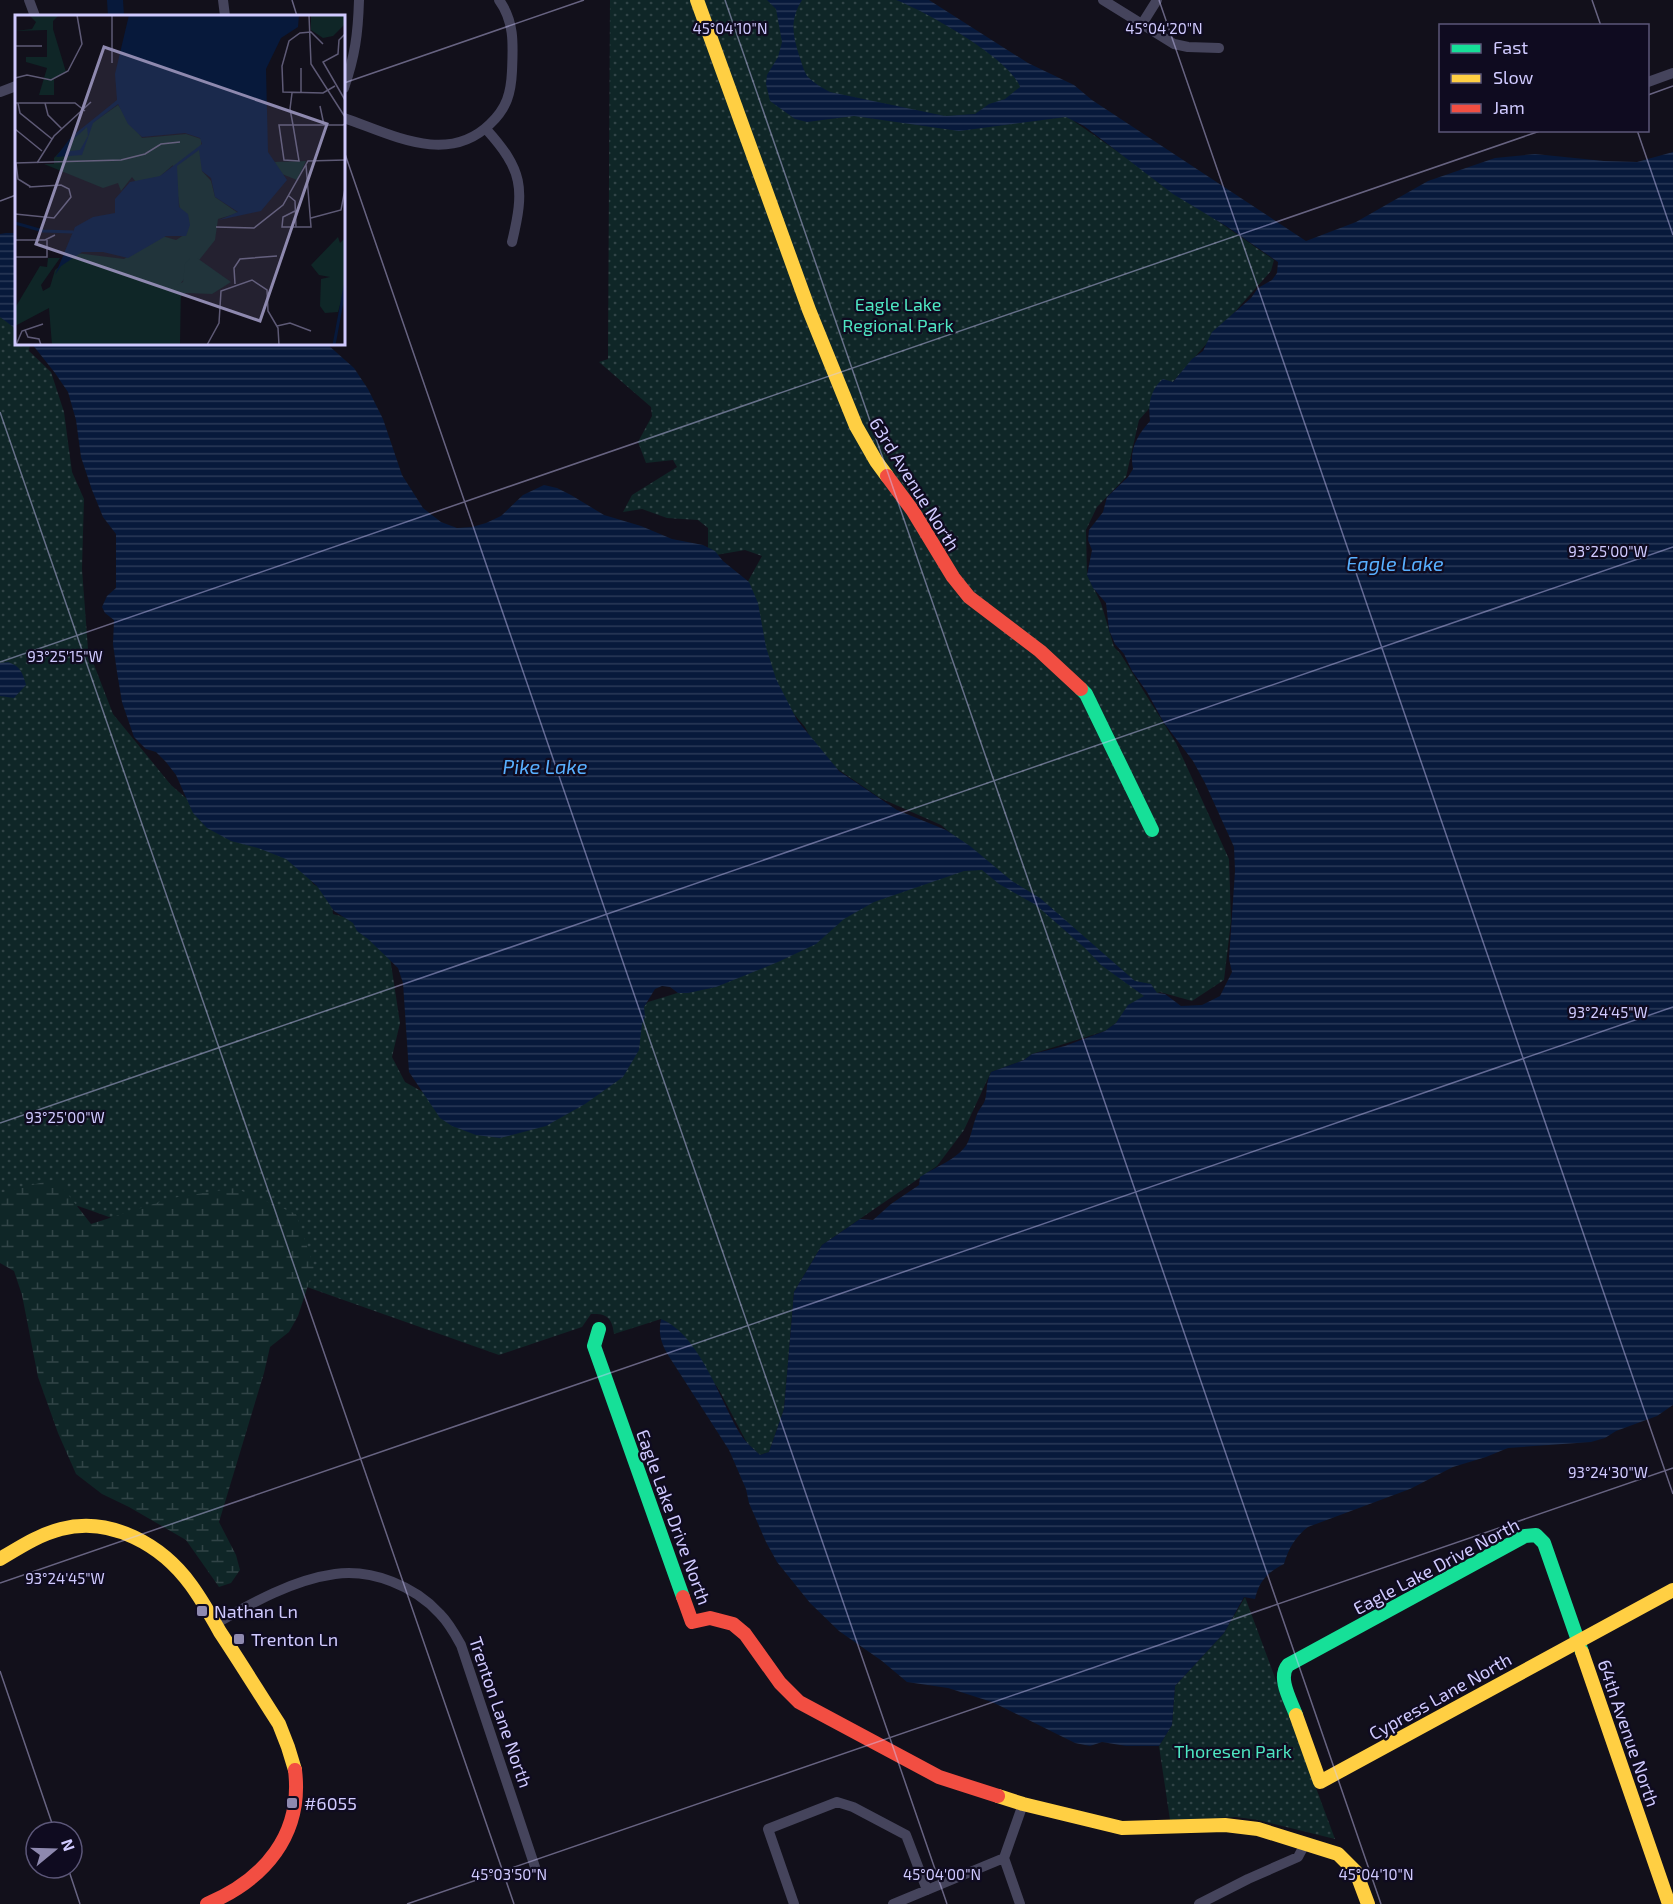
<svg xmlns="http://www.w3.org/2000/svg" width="1673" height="1904" font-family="'Exo 2',sans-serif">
	<defs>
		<pattern id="grass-dots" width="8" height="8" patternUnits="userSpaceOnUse" patternTransform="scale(1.5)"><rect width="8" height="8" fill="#0f2627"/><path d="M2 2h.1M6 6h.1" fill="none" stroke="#314447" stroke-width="1.8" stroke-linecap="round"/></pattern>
		<pattern id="wetland-marsh" width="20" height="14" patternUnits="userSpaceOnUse" patternTransform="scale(1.5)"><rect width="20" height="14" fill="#0f2627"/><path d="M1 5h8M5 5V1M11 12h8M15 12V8" fill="none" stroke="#314447"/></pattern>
		<pattern id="water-rules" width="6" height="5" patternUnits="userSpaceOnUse" patternTransform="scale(1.5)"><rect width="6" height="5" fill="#07193b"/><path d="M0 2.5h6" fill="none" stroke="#2a3958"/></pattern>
	</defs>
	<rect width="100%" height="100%" fill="#12101b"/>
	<path fill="url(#grass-dots)" d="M610,0h294l133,79 38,43 199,138 -3,11 -132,149 -13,57 -29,30 -11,23 1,45 14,28 13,44 6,6 56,90 53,116 2,62 -7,59 -32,21 -32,-9 -31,13 -13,18 -11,8 -73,23 -8,6 -33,12 -27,58 -27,36 -115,79 -28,47 -10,117 -15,43 -9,3 -13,-12 -29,-55 -57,-69 -47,15c-2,-16 -7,-21 -23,-20l-9,13 -83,28 -421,-149 -78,26v-930l16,11v31h14l-1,7 22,21 13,40 8,60 12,27 -2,70 6,80 25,65 58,71 22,19 106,52 14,28 18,10 2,20 32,9 23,21 12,79 -8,34 13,25 48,27 185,-97 10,-10 65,-20 242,-145 -14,-12 -61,-27 -60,-41 -15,-30 -40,-47 -29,-77 26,-47 -17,-6 -29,5 -8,-6v-21l-10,-8 -31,-2 -25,-9 -19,3 9,-17 45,-28 -4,-7 -27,3 -8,-21 14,-26 -1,-9 -52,-45 9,-3z
		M1245,1597l90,242 -77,-19 -22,-3 -66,3 -11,-74 13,-21 3,-39 49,-53z"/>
	<path fill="url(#wetland-marsh)" d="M56,1179l35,45 81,-26 63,-10 61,26 18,53 -16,49 -9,16 -19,15 -6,26 -45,149 17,33 4,15 -9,13 -12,4 -33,-47 -57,-33 -27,-13 -26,-20 -18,-41 -20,-56 -16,-82 -8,-24 -14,-8v-70z"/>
	<path fill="url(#water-rules)" d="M767,0h35c-13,21 -9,36 -2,58 2,6 4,13 7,18 7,7 15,12 23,16l115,24 30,-2 14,-10 16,-5 15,-12c-9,-28 -95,-76 -124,-87h33l99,63 46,22 18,15 214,141 50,-19 72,-41 67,-23 40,-4 69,7 33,1 36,-10v1253l-16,11 -41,15 -11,7 -14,4 -83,6 -22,9 -33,10 -43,22 -102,38c-12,9 -20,22 -24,37 -16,8 -25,17 -29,35l-11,-2 -20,36 -49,53 -3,39 -13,21h-33l-24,-4 -12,4 -15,-3 -83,-41 -44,-14 -41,-6 -25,-21 -43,-30 -29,-28 -33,-41 -11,-20 -17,-39 -3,-14 -17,-39 -61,-95c-7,-12 -10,-22 -7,-36 39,16 59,82 80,116 5,8 12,13 19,20l9,-3 15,-43 10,-117 28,-47 38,-26 13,1 18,-16 28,-19 1,-8c15,-10 38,-18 47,-33 5,-10 6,-21 11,-32 2,-4 6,-8 7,-12 3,-11 0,-15 6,-28l33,-12 8,-6 33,-8 40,-15 11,-8 12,-18 16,-9 -43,-31 -15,-16 -50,-44 -37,-21 -17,-14 -18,1 -90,31 -30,17 -28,25 -38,18 -62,25 -28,6h-10l-8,-6 -8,-1 -7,3 -11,18 1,10 -3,7 -3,26 -16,27 -38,27 -39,22 -46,12 -24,-3 -24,-9 -12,-8 -31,-46 -6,-89 -5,-15 -30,-29 -11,-8 -4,-8 -19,-12 -17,-25 -31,-27 -28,-11 -27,-7 -24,-13 -14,-15 -17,-38 -10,-13 -10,-10 -10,-3 -12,-12 -12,-35 -5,-30 -4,-28 1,-24 -9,-7 -3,-6 5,-11 9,-8v-54l-13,-17 -11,-27 -11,-33 -5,-37 -8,-28 -13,-19 -23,-29h295l27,24 14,21 15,30 19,56 21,33 18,14 16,6 15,-1 14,-4 15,-7 22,-21 21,-10 13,3 14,7 33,20 37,11 31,13 31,6 12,6 8,10 26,21 9,21 8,44 10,32 21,41 42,51 58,39 49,20 24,16 42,35 28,17 95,83 16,3 6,9 8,1 16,12 21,-1 18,-9 12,-24 -3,-13 6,-88 -1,-24 -29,-64 -12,-22 -29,-38 -17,-31 -15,-21 -8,-17 -9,-10 -6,-14 -3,-27 -13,-15 -6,-13 5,-25 -4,-10 1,-10 14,-18 4,-15 21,-20 5,-8c-4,-20 4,-33 17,-48 -2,-17 0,-31 13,-42l10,3 19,-23 11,-8 9,-19 39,-34 7,-10 14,-8 5,-7 1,-11 -52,-36 -53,-32 -89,-68 -18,-9 -107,14 -105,-15 -47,6 -12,-3 -25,-18 -4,-17 1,-9 11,-18 4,-15 -6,-33z
		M6,233h10v96l-16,-12v-83z
		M8,662c12,4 15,11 18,23l-12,13 -14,-2v-33z"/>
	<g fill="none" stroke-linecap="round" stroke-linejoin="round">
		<path stroke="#07193b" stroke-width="16" d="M115,0l1,16"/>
		<path stroke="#45445c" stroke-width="10" d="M29,0l6,16
			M223,0l2,16
			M1103,0l71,44 14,3 31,1
			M1142,24l15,-24
			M1648,82l25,-9
			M344,88c11,-32 14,-54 15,-88
			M0,92l16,-6
			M344,118c47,16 103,48 146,6 17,-16 21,-31 22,-53 1,-25 3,-49 -13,-71
			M486,129c37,41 39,59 26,113
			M215,1624c37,-21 77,-44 120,-50 37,-5 80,12 105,40 9,9 15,20 21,31l74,222
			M1004,1858l16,46
			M794,1904l-26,-75 69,-27 16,5 53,28 21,55
			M893,1904l111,-46 19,-54
			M1199,1904l49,-25 50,-22 7,-13"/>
		<path stroke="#16e098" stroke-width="14" d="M1081,689l5,5 66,136
			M599,1329l-5,17 89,251
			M1296,1715c-5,-14 -19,-37 -8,-50l237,-129 11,-1 8,8 38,109"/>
		<path stroke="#ffcf43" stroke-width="14" d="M697,0l112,310 47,116 20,35 11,15
			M0,1559c20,-12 38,-24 61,-30 50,-13 101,16 130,56 11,15 20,31 29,47 20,30 39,61 59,92l9,23 7,23
			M1582,1652l87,252
			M1296,1715l24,67 353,-192
			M998,1796l25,8 99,24 103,-3 33,4 80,25 18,18 12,32"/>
		<path stroke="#f24e42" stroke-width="14" d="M887,476l26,35 40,66 16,20 71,54 41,38
			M683,1597l9,25 18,-4 23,6 12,10 35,49 19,19 140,75 59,19
			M207,1904c57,-24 96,-69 88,-134"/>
	</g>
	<path fill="none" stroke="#d0caff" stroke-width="1.5" stroke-opacity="0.45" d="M292,0l5,16M725,0l656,1904M1159,0l514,1494M1592,0l9,26M344,83l240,-83M1648,95l25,-9M1637,130l36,105M344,151l603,1753M0,201l16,-6M0,412l514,1492M0,662l1543,-532M0,1123l1673,-576M0,1583l1673,-576M0,1671l55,161M68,1868l12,36M407,1904l1266,-436"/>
	<g fill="#8e89af" stroke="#0f0b20" stroke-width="2">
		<rect x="196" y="1605" width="12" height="12" rx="3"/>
		<rect x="233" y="1633" width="12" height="12" rx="3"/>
		<rect x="286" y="1797" width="12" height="12" rx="3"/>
	</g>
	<g text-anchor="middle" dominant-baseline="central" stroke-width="4.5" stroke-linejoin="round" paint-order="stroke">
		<g font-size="18" fill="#4ee6c2" stroke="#0f0b20">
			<text x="898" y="304">Eagle Lake<tspan x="898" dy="21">Regional Park</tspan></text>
			<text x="1233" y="1751">Thoresen Park</text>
		</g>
		<g font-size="18" fill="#d0caff" stroke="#0f0b20">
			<text transform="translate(915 484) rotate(58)">63rd Avenue North</text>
			<text transform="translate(674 1517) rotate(70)">Eagle Lake Drive North</text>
			<text transform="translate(1436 1566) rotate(-28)">Eagle Lake Drive North</text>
			<text transform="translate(1440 1696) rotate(-29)">Cypress Lane North</text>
			<text transform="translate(501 1712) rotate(71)">Trenton Lane North</text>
			<text transform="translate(1629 1733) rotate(71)">64th Avenue North</text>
		</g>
		<g font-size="18" fill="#d0caff" stroke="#0f0b20" text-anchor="start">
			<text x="214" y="1611">Nathan Ln</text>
			<text x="251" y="1639">Trenton Ln</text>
			<text x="304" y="1803">#6055</text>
		</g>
		<g font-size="20" font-style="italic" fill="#58b0ff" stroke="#0f0b20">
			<text x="1395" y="563">Eagle Lake</text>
			<text x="545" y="766">Pike Lake</text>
		</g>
	</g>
	<g transform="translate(15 15)">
		<rect width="330" height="330" fill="#12101b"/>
		<path d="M14,0h30l-6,6v8l13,43 -12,6v17h-15l8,-27 -21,-6v-5h21v-27l-32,1 17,-2 4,-7zM296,0h34v9l-12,12 -10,2 -12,-8zM103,90l24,33 44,-4 15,5 1,32 9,10 4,16 23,16 -20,6 -3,21 -34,43 -1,62h-128l-3,-37 -34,18v-18l25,-42 7,1 1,-9h12l-19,27 2,6 7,-4 5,-17 21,-17 48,6 38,-23 14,4 8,-5 -11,-70 -15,13 -11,3 -11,1 -4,-5 -11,14 -3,-8 -15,5 -59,-24h10v-6l21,-23zM291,146l-9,19 -15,-6 -8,-12z" fill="#0f2627"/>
		<path d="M323,222l2,6 5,-5v77l-3,-17 -4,14 -13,1 -5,-7 1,-27 9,-2 -11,-2 -8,-10zM175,243h7l34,24 -19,12 -26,-1 -9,6v-14l6,-3 2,-18z" fill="#0f2627"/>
		<path d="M114,0h170l-1,12 -17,11 -15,31 2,83 19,28 -26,31 -42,9 19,-8 -23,-15 -4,-19 -9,-7 -3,-21 -22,16 2,41 9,7 2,11 -4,11h-20l-38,22 -25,-6h-21l-21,14 -6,9 20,-48 18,-10 22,-4v-14l15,-17 30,-6 42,-32 -2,-6 -15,-5 -43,4 -14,-13 -10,-20 -25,19 -11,32 -26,2 15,-20 46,-37 -2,-26zM72,112l1,9 -8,14 -10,1 -2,-7z" fill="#07193b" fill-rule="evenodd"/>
		<path fill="none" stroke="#07193b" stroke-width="3" d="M0,208l28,8 30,1M319,330l11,-59"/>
		<path fill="none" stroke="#5e5a76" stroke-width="1.5" d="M294,0l2,49 34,53M330,19l-6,6 -1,14 -15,8 22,38M308,29l-12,-12 -11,1 -11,8 -7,25 1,26 40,1 12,-7M0,31h27M97,48v-48M286,53v25M0,63l12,-3 24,5 17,-9 14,-27 -5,-29M277,78l-2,16 3,16 6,36 -15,-1 -5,-35h64l2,-1M0,88h60l10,8M3,88l2,10 32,26M30,88l3,12 14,14M305,91l4,19M0,114l27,22M0,148l106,-3 24,-6 16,-10 19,-2M1,148l2,16 13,8M22,148l17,-27 37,-34M274,181l6,5 1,26M280,196l-12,6 -1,10h29l-5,-62M0,199l39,4 17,-21 -2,-8 -8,-4 -32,2M296,203l30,-8 4,-21M201,212l38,1 29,-23 25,-44 37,-1M0,225h30l10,-5M0,242h32v-17M220,269l-1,-16 6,-9 37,-3M262,311l13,-3 21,8M10,315l3,7 11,2 2,6M1,330l6,-14 21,-7M192,330l12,-22 2,-32 31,-11 15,10 1,21 10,17 1,17"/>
		<path fill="#8e89af" fill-opacity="0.15" stroke="#8e89af" stroke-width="3" d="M89,32l223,77 -67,197 -224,-77z"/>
		<rect width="330" height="330" fill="none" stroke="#d0caff" stroke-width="3"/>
	</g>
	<g font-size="15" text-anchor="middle" fill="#d0caff" stroke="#0f0b20" stroke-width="4.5" stroke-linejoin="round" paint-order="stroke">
		<text x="730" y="34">45°04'10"N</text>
		<text x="1164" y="34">45°04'20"N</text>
		<text x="1608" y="557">93°25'00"W</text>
		<text x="65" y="662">93°25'15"W</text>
		<text x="1608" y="1018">93°24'45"W</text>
		<text x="65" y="1123">93°25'00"W</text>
		<text x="1608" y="1478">93°24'30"W</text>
		<text x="65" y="1584">93°24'45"W</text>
		<text x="509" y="1880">45°03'50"N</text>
		<text x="942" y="1880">45°04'00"N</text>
		<text x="1376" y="1880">45°04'10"N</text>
	</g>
	<rect x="1439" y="24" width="210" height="108" fill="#0f0b20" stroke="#5c5779" stroke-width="1.5"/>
	<rect x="1451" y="44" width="30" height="9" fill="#16e098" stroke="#5c5779" stroke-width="1.5"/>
	<text x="1493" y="54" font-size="18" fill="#d0caff">Fast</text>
	<rect x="1451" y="74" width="30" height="9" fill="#ffcf43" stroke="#5c5779" stroke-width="1.5"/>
	<text x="1493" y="84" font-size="18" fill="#d0caff">Slow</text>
	<rect x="1451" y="104" width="30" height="9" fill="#f24e42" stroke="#5c5779" stroke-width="1.5"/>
	<text x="1493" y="114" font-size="18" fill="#d0caff">Jam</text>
	<g transform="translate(54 1850) rotate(71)"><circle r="28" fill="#0f0b20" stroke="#5c5779" stroke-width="1.5"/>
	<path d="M0-4.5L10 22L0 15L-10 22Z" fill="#8e89af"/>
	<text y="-9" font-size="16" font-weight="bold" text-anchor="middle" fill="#d0caff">N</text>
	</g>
</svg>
